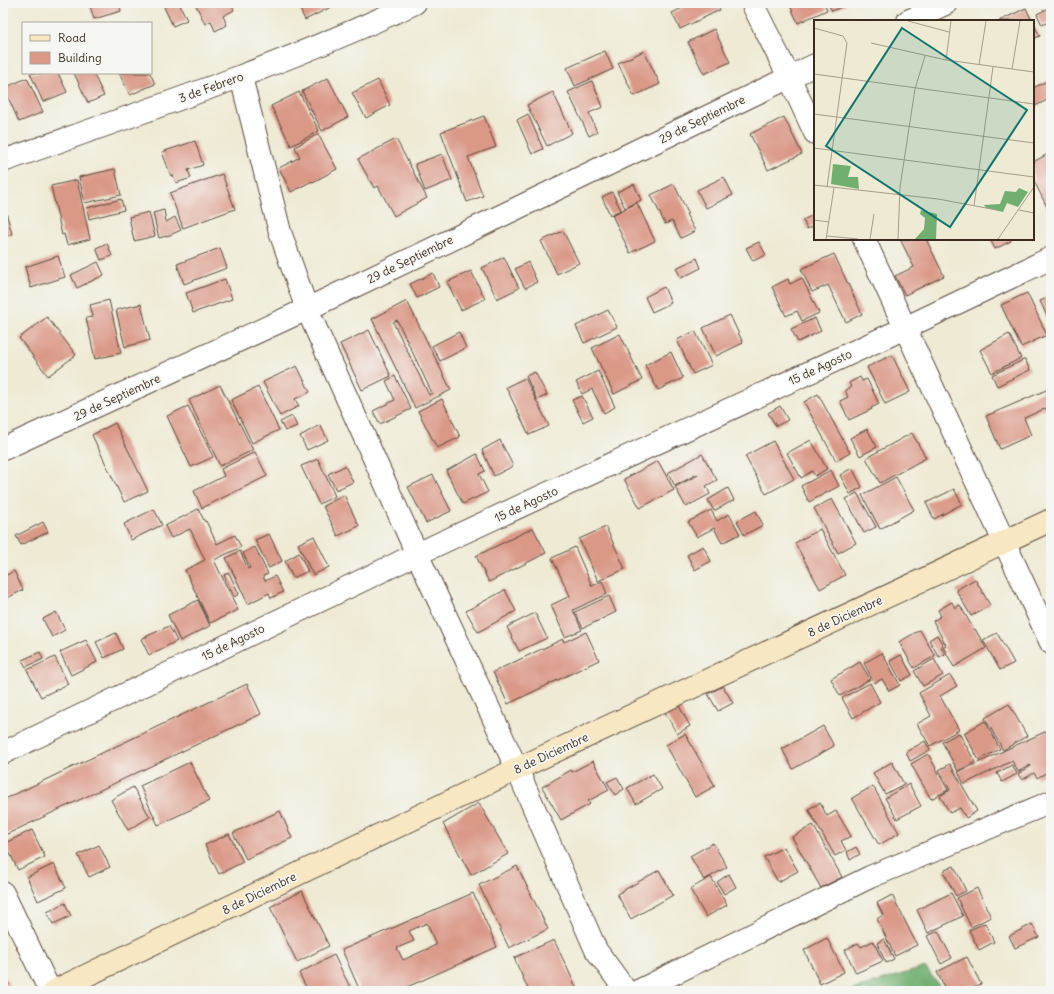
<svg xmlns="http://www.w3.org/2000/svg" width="1054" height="994" font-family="Delius,sans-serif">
	<rect width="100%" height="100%" fill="#f6f6f2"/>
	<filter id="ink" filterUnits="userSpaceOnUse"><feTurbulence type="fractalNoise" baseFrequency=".025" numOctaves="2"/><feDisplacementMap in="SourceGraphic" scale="8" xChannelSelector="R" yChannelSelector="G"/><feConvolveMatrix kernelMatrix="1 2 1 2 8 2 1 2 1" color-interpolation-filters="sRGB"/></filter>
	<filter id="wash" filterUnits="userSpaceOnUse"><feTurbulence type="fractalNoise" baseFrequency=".012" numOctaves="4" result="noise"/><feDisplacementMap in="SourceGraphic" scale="16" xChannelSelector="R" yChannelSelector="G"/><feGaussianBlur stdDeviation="0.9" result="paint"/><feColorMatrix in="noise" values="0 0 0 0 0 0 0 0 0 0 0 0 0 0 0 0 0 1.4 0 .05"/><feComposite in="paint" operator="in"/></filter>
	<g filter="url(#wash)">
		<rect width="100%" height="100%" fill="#eeead4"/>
		<path fill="#70af70" stroke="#566c47" d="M925,967l18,24h-94z"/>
		<g id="blocks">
			<path fill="#da9887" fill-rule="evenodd" d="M89,3h30l2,8 -27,8z
				M173,3h6l8,17 -14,6 -9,-19z
				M195,3h35l4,7 -11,6 4,9 -12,6 -4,-10 -6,3z
				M297,3h42l-34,17z
				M692,3h25l3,7 -40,19 -8,-16z
				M789,3h35l3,7 -29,13z
				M828,3h17l1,2 -14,6z
				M1051,7v14l-9,4 -5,-11z
				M1026,8l6,13h-33z
				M1033,23l7,13 -7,3z
				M714,29l16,33 -26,12 -16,-32z
				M605,51l8,18 -38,17 -8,-18z
				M644,51l16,33 -26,12 -16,-33z
				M30,73h28l9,19 -24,10z
				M74,73h19l11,23 -16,7z
				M119,73h31l5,11 -25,11z
				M27,78l16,34 -24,10 -15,-34z
				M328,78l20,39 -26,14 -20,-40z
				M1051,79v19l-18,9v-19z
				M378,80l12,25 -24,13 -14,-25z
				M592,81l11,26 -14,6 8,19 -8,4 -21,-44z
				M299,92l20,39 -28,15 -20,-40z
				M553,92l19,41 -25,13 -20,-41z
				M528,114l15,35 -11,5 -15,-34z
				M484,116l12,31 -28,10 15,39 -16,6 -26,-70z
				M784,117l18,37 -34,16 -18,-36z
				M318,134l19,35 -24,13 -1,-1 -21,11 -12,-24 21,-11 -5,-10z
				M396,139l31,59 -33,18 -16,-30 -4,2 -16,-29z
				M195,141l8,24 -15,5 3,8 -15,5 -3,-8 -2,1 -9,-24z
				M1050,153l1,59 -1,1 -17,-34v-17z
				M442,154l10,26 -27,11 -10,-27z
				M115,169l6,26 -36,8 -6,-26z
				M222,174l13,35 -52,19 -13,-35z
				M724,177l9,18 -27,13 -9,-18z
				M77,180l13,59 -23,6 -3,-11 -2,1 -11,-49z
				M634,184l7,16 -16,8 -8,-16z
				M674,184l14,29 -2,1 9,17 -14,7 -9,-17 -7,3 -14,-29z
				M612,192l9,18 -11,5 -8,-18z
				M121,199l3,11 -35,9 -2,-11z
				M3,201l9,33 -9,2z
				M637,203l18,38 -25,12 -18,-38z
				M164,210l2,12 9,-5 6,13 -11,5 -11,3 -6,-25z
				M149,212l6,24 -21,5 -5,-24z
				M815,214v11l-8,4 -4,-9z
				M563,231l16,32 -22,11 -16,-33z
				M900,239h26l18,37 -39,19 -10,-19 19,-9z
				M990,239h20l1,2 -16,8z
				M759,242l7,13 -13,6 -7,-13z
				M107,243l5,13 -11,4 -5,-12z
				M220,248l7,20 -43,16 -7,-20z
				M834,254l28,60 -16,8 -18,-37 -16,7 -11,-23z
				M58,256l7,21 -34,11 -6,-21z
				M504,257l15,31 -22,11 -15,-31z
				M697,258l4,10 -20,10 -5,-10z
				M98,262l6,13 -27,13 -6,-13z
				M528,262l9,20 -12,6 -10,-19z
				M471,271l14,28 -24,11 -14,-28z
				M433,273l6,14 -22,11 -7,-14z
				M802,278l17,35 -17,8 -5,-10 -11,5 -14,-29 16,-8 2,5z
				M225,279l7,20 -39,14 -7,-20z
				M664,287l7,16 -19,9 -7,-15z
				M1027,293l20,42 -26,12 -20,-42z
				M1051,296v29l-11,-24z
				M109,300l12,53 -26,6 -9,-41 7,-1 -3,-12z
				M407,301l44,89 -36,18 -43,-89zM397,320l35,73 -3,2 -36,-73z
				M141,304l9,36 -25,7 -9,-37z
				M608,310l9,17 -33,16 -8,-17z
				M730,315l13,28 -27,13 -13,-28z
				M47,317l29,38 -28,21 -29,-38z
				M815,318l6,13 -23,11 -7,-13z
				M369,330l22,46 -29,14 -22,-46z
				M695,331l17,34 -19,9 -16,-34z
				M459,332l7,16 -26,13 -8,-15z
				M620,334l22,46 -28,14 -22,-46z
				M1009,334l12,24 -29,15 -12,-23z
				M671,352l12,26 -25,12 -13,-25z
				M892,355l18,37 -25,12 -18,-37z
				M1025,359l5,11 -33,16 -5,-11z
				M297,366l13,26 -15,7 4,7 -19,10 -17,-34z
				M598,371l17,36 -11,6 -12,-24 -10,5 -6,-12z
				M535,372l12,23 -10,5 -11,-24z
				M395,376l16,33 -31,15 -7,-13 22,-11 -9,-19z
				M860,377l2,4 5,-2 12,25 -8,4 1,1 -23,11 -9,-19 8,-4 -3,-7 6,-3 -2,-4z
				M525,378l24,48 -20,9 -23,-48z
				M220,385l33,65 -33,16 -31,-66z
				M258,387l21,43 -27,13 -21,-43z
				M1051,388v18l-27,12 7,17 -31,14 -14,-33z
				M818,394l32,59 -14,8 -32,-59z
				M582,396l11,21 -10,5 -11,-22z
				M442,399l18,38 -23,11 -19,-37z
				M188,406l25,51 -22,10 -24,-51z
				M780,406l8,14 -12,6 -8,-13z
				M292,416l5,10 -12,5 -5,-9z
				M115,423l33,68 -24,11 -32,-67z
				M320,425l8,15 -21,10 -7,-14z
				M867,429l10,18 -17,9 -10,-18z
				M912,433l14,25 -46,25 -14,-25z
				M500,440l13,26 -19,10 -12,-26z
				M811,440l16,29 -12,7 -3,-5 -11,7 -14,-25z
				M773,441l21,38 -28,15 -21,-38z
				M255,452l12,24 -65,32 -8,-17 30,-15 -3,-7z
				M477,454l8,17 -6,3 9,18 -25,12 -17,-33z
				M702,454l15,26 -11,6 4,8 -24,13 -11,-20 23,-12 -1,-1 -22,12 -7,-13z
				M318,459l17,37 -16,8 -18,-38z
				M658,461l16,29 -34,18 -16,-29z
				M345,466l8,16 -17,8 -8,-16z
				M852,468l10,19 -12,7 -10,-19z
				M831,470l8,16 -30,16 -8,-16z
				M433,475l18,36 -25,12 -18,-36z
				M896,477l18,33 -34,19 -18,-34z
				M728,488l6,12 -20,11 -6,-11z
				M954,489l8,15 -28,15 -8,-16z
				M857,493l19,34 -12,6 -18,-34z
				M344,495l15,31 -21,10 -15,-30z
				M832,499l24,44 -18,10 -24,-45z
				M154,509l8,16 -31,15 -7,-16z
				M198,509l7,13 1,-1 11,23 18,-9 6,12 -27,13 24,50 -28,13 -25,-53 20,-10 -15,-31 -19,9 -6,-12z
				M711,510l6,11 12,-7 11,20 -18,9 -8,-15 -17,9 -9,-15z
				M756,511l7,14 -19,10 -7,-14z
				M43,522l5,10 -27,13 -5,-9z
				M606,527l19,42 -27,12 -19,-42z
				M533,528l13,25 -57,29 -13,-26z
				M820,529l25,46 -25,14 -25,-46z
				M269,534l13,27 -13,7 -14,-28z
				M314,536l15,31 -16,8 -15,-31z
				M703,546l8,15 -16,9 -8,-15z
				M255,547l13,27 -5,2 2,5 10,-5 8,16 -12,6 -2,-5 -21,11 -22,-46 14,-7 8,18 2,-1 -7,-15z
				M575,547l17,39 10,-5 5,13 -34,16 9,20 -17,7 -14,-32 19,-9 -18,-38z
				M299,553l9,18 -15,7 -8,-17z
				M14,571l9,19 -20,10v-23z
				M229,573l10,21 -5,3 -10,-22z
				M975,579l15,26 -19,11 -15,-26z
				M505,590l11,21 -38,21 -12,-21z
				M609,596l7,16 -33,16 -8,-16z
				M198,600l12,26 -30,15 -12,-26z
				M952,602l3,6 5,-3 14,25 1,-1 11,19 -32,19 -11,-20 3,-2 -13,-24 8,-5 -3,-6z
				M56,612l9,18 -13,7 -9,-18z
				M535,613l12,25 -28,13 -12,-24z
				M169,626l8,15 -28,14 -8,-16z
				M920,630l15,26 -21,12 -15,-26z
				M586,632l13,28 -91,44 -15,-32 70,-33 1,3z
				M116,633l7,16 -19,9 -8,-16z
				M997,633l17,30 -14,7 -17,-30z
				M937,635l6,10 -2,2 4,7 -6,3 -10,-17z
				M86,640l11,22 -26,13 -11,-23z
				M40,652l3,7 -17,8 -4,-7z
				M882,653l18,32 -11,6 -7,-12 -8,4 -10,-20z
				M901,655l11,20 -11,6 -11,-20z
				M55,657l13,27 -27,13 -14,-27z
				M934,659l9,16 -20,11 -9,-15z
				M860,662l10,17 -30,17 -9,-17z
				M950,675l7,11 -17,10 19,34 -29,16 -13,-22 14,-8 -12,-23z
				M870,683l10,19 -27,16 -11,-20z
				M247,684l14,30 -258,122v-36z
				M723,686l10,17 -15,8 -10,-17z
				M678,704l12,22 -13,8 -12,-22z
				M1009,704l18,32 -24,14 -18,-32z
				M985,721l15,28 -21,11 -15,-27z
				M823,726l11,20 -41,23 -11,-20z
				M1051,729v41l-14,8 -3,-5 -12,7 -4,-6 13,-8 -1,-1 -12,7 -6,-11 -48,23 -6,-12z
				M959,733l16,29 -17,9 -16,-29z
				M685,734l30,52 -20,11 -29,-52z
				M925,741l5,9 -20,11 -4,-9z
				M928,754l20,36 -17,9 -20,-35z
				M593,761l16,29 -21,11 2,3 -29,16 -19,-33 29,-17 1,2z
				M190,762l19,39 -51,24 -18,-39z
				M892,762l12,22 -19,10 -12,-21z
				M950,764l27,47 -11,7 -6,-10 -10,5 -10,-17 10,-6 -11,-20z
				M1012,765l5,9 -15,8 -5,-9z
				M653,774l9,15 -26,15 -9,-16z
				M617,777l7,12 -9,6 -8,-13z
				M909,784l12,22 -24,13 -12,-21z
				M873,786l26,47 -20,12 -27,-47z
				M133,787l17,30 -22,13 -17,-30z
				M479,803l29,51 -37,21 -28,-51z
				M820,803l7,13 9,-5 15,25 -10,5 5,9 -11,6 -27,-47z
				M280,811l12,27 -46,21 -13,-26z
				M813,825l29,52 -21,11 -29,-51z
				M32,830l13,27 -27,13 -13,-27z
				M229,834l14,28 -24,12 -14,-29z
				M713,843l14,24 -23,13 -14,-24z
				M99,845l11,22 -21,10 -11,-22z
				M784,847l14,24 -20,11 -14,-25z
				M856,847l4,7 -10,6 -3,-8z
				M54,864l12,24 -28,13 -11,-24z
				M517,866l31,63 -39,19 -30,-63z
				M954,866l12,25 -10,5 -13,-25z
				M659,870l14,25 -42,24 -14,-25z
				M729,874l7,13 -12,7 -7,-12z
				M711,877l16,28 -21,12 -16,-28z
				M977,888l14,29 -20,10 -14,-29z
				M302,891l27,55 -32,16 -27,-55z
				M473,893l24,54 -99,44h-38l-18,-41zM427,923l9,22 -33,15 -6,-12 17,-7 -5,-10z
				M951,893l12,23 -35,17 -11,-23z
				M892,895l25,50 -22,11 -18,-37 6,-4 -6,-12z
				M65,903l6,13 -18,8 -6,-12z
				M985,923l9,19 -15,8 -10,-20z
				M1032,924l7,13 -24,11 -6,-12z
				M938,931l14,27 -11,6 -14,-28z
				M827,938l17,34 -24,12 -16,-34z
				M884,939l10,20 -8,4 -9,-20z
				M554,940l23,49 -4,2h-44l-15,-33z
				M873,941l10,20 -27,12 -11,-23 13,-7 3,4z
				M334,955l18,36h-44l-9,-18z
				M967,957l14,27 -13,6 1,1h-23l-9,-19z
				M3,972l6,13 -6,2z"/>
		</g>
	</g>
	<g filter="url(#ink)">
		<use href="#blocks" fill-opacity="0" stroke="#564739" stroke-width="1"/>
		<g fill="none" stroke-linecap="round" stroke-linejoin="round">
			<defs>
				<path id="street" d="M752,3l37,74 26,56
					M908,21l39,-18
					M241,77l39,155 27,77 110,245 100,215 79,181 30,41
					M3,161c139,-49 279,-95 412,-158
					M864,239l187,404
					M3,449l304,-140 508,-244
					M3,753l414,-199 488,-226 146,-70
					M3,893l47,98
					M638,991l232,-114 181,-75"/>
				<path id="secondary" d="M54,991l463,-222 534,-249"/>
			</defs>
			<use href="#street" stroke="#564739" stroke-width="24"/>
			<use href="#secondary" stroke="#564739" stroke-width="24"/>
			<use href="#street" stroke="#fff" stroke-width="22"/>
			<use href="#secondary" stroke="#f7e8c3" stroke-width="22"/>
		</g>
	</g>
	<g text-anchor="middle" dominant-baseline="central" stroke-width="3.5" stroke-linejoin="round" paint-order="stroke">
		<g font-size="12" fill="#3b2a1e" stroke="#f6f6f2">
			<text transform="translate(211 87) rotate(-20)">3 de Febrero</text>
			<text transform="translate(702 119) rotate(-26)">29 de Septiembre</text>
			<text transform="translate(410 259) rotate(-26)">29 de Septiembre</text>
			<text transform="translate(820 367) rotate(-25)">15 de Agosto</text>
			<text transform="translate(117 397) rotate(-25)">29 de Septiembre</text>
			<text transform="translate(526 504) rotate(-25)">15 de Agosto</text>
			<text transform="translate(845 616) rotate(-25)">8 de Diciembre</text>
			<text transform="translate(233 642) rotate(-26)">15 de Agosto</text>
			<text transform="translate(551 753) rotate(-25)">8 de Diciembre</text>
			<text transform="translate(259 893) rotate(-26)">8 de Diciembre</text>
		</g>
	</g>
	<g transform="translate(814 20)">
		<rect width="220" height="220" fill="#eeead4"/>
		<path d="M19,144l18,2 -3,11h10l1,12 -28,-5zM205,168l9,4 -10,15 -11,-4 -4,9 -17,-4 -2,-3 16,-1 5,-13 11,1zM107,190l16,4 -1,25h-21l9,-10 1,-11 -5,-4z" fill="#70af70"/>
		<path fill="none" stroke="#a69d8b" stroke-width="1" d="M94,1l41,11M0,8l29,8 4,7 -20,144M57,23l75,17 88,12M132,40l5,-39M165,45l7,-44M198,49l8,-48M0,54l220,30M0,94l220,29M0,128l220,29M0,165l124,14 59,11M160,186l19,-139M205,190l15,3M0,200l15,2M13,216l31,3M12,219l8,-51M56,219l4,-25M84,219l2,-52 15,-98 10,-33M184,219l36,-52"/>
		<path fill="#0f766e" fill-opacity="0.15" stroke="#0f766e" stroke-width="2" d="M88,8l125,82 -77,117 -124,-81z"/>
		<rect width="220" height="220" fill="none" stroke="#3b2a1e" stroke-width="2"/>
	</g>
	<rect width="1054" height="994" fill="none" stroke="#f6f6f2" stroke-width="16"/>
	<rect x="22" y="22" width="130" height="52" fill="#f6f6f2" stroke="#aba49d"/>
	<rect x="30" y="35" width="20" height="6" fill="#f7e8c3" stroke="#aba49d"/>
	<text x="58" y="42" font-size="12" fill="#3b2a1e">Road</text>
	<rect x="30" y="52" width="20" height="12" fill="#da9887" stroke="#aba49d"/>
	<text x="58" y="62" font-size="12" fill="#3b2a1e">Building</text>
</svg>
